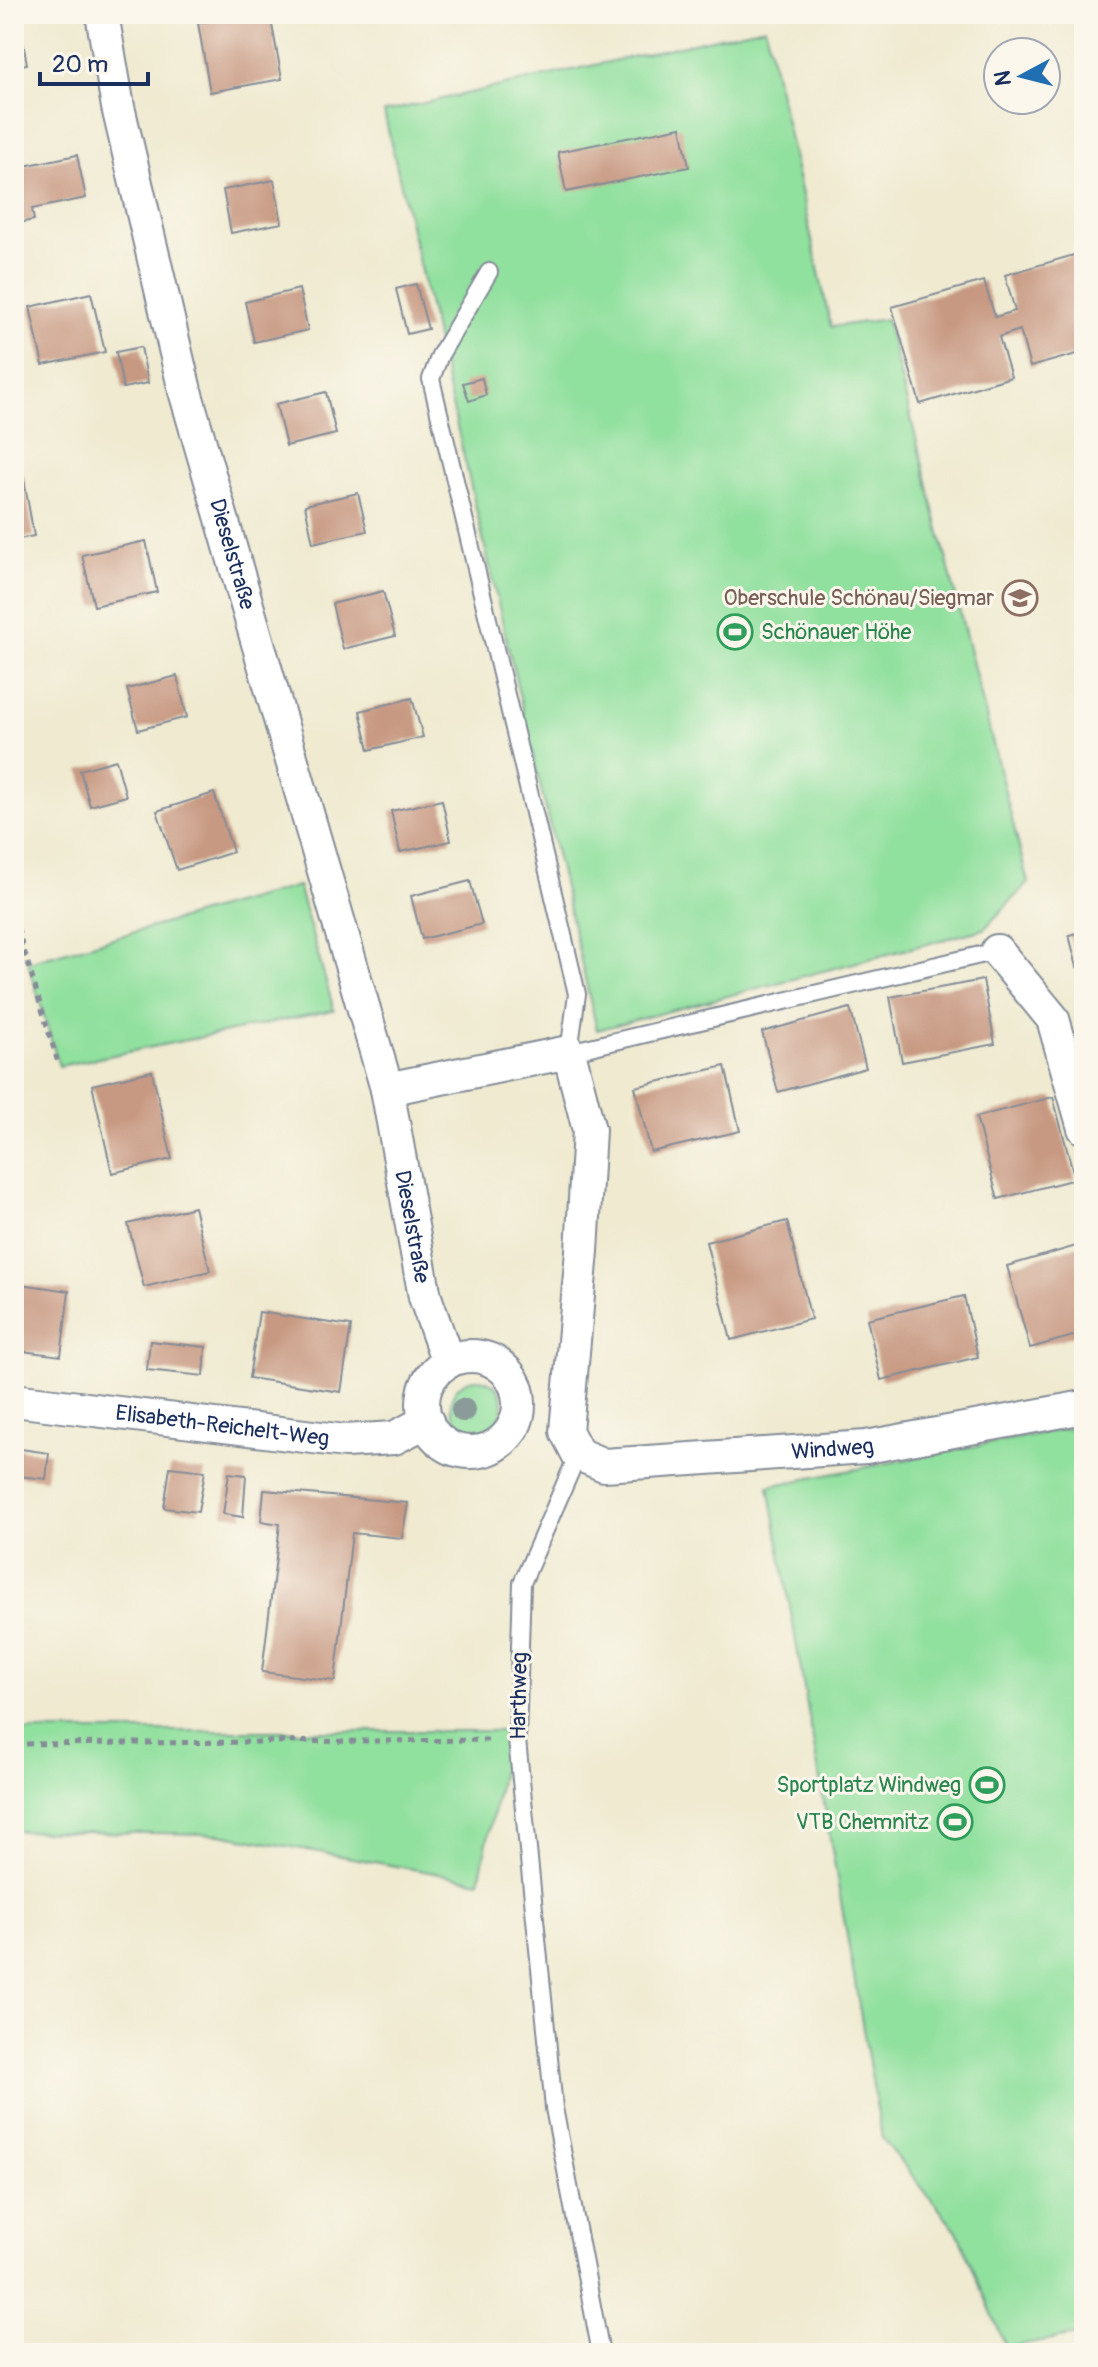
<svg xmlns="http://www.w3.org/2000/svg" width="1098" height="2367" font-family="Pangolin,sans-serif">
	<rect width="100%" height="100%" fill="#fbf7ec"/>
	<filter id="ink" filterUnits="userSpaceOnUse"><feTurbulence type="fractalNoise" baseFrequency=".0125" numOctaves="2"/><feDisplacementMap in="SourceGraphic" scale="16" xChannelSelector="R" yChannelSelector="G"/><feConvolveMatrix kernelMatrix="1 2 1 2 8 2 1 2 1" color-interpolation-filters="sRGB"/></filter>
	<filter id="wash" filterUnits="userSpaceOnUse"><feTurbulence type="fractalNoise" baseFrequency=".006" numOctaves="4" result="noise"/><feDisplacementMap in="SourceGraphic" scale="32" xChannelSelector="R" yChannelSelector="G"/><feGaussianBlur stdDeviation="1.8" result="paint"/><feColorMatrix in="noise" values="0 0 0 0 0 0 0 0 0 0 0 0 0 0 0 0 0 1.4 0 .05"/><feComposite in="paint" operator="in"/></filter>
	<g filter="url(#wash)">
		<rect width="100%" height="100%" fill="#efead0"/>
		<path fill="#90e09e" stroke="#56887e" stroke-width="2" d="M765,27l66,300 55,-8 142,564 -44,46 -387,101 -213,-918z
			M298,886l36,124 -275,56 -31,-104z
			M451 1405a26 26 0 1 1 52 0a26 26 0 1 1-52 0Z
			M1084,1425v909l-78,13 -49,-116 -75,-93 -113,-652z
			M14,1731h496l-31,150 -259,-47 -206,-3z"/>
		<g id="blocks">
			<path fill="#c79982" d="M14,14h4l9,50 -13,2z
				M250,14h20l12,65 -72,13 -12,-69z
				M1072,14h12v41h-1z
				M681,127l8,40 -123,25 -8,-40z
				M22,155l2,11 53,-11 9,43 -54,11 2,11 -20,4v-67z
				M274,180l8,43 -51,10 -8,-43z
				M1084,252v100l-54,15 -10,-37 -21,7 12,40 -91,27 -28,-97 92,-26 11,36 20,-6 -10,-36z
				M416,284l12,45 -21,5 -11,-45z
				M299,289l9,41 -54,12 -9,-40z
				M91,293l14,59 -62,13 -13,-58z
				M141,347l7,36 -25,5 -7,-36z
				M482,378l4,17 -17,6 -6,-18z
				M326,392l10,42 -50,12 -10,-42z
				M23,474l11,62 -20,4v-64z
				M358,493l9,38 -54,12 -8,-38z
				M146,541l11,51 -63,14 -12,-51z
				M383,591l12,45 -52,13 -11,-45z
				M177,676l10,41 -49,13 -11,-41z
				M412,698l11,39 -54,13 -9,-39z
				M116,760l10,36 -36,10 -10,-36z
				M214,793l19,59 -56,18 -20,-59z
				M442,800l9,41 -51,11 -9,-41z
				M470,881l12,43 -60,15 -11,-43z
				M1084,931v34l-7,2 -8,-32z
				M983,980l12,64 -93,18 -12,-65z
				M850,1008l16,60 -88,24 -16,-60z
				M725,1066l15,65 -89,21 -16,-65z
				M152,1071l20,88 -60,14 -20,-88z
				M1053,1097l22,82 -77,20 -22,-82z
				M194,1207l16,64 -66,16 -16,-63z
				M787,1221l24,98 -80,21 -25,-98z
				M1083,1244l1,89 -54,15 -23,-82z
				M14,1283l55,8 -8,65 -47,-6z
				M964,1296l14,61 -97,23 -14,-61z
				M259,1312l92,14 -10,66 -92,-14z
				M150,1341l56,6 -2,29 -57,-6z
				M14,1448l35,5 -3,26 -28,-3 -4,14z
				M170,1467l35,4 -7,41 -34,-4z
				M229,1473l17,2 -3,42 -20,-3z
				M264,1490l144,13 -6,35 -50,-5 -17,148 -73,-9 18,-148 -19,-3z"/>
		</g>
	</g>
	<g filter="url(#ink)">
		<use href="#blocks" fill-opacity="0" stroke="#858c97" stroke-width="2"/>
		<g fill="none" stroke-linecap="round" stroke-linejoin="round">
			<defs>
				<path id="service" d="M489,272l-49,83 -9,24 146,615 -8,58 428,-101
					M578,1454l-56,129 -5,157 37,368 47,245"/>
				<g id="minor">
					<path id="s1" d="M102,14l16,93 67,284 202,698 182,-37 20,78 -7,121 -16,180 12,23 26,11 262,-18 218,-40"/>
					<path d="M997,951l56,68 31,109"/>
					<path id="s2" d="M387,1089l38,208 23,65"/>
					<circle cx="471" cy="1404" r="48"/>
					<path id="s3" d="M14,1400l331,41 49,-3 33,-17"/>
				</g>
			</defs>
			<use href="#service" stroke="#858c97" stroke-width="20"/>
			<use href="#minor" stroke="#858c97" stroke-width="36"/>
			<path stroke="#858c97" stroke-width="5" stroke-dasharray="6 6" stroke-linecap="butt" d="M14,917l45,149
				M518,1412l14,6
				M14,1744l479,-4"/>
			<use href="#service" stroke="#fff" stroke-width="16"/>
			<use href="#minor" stroke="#fff" stroke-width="32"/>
		</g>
		<circle fill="#8a9b9a" cx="463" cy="1410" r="12"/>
	</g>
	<defs>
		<symbol id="school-ring" viewBox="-11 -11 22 22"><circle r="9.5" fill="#fbf7ec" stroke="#8d6e63" stroke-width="1.5"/><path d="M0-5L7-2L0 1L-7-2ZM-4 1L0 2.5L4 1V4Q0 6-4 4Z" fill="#8d6e63"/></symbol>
		<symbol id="stadium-ring" viewBox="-11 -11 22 22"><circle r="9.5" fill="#fbf7ec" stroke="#2e9e5b" stroke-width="1.5"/><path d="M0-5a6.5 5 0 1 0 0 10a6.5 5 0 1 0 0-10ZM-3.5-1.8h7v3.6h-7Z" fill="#2e9e5b"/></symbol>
	</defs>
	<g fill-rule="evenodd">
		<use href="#school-ring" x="1000" y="578" width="40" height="40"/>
		<use href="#stadium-ring" x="715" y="612" width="40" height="40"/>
		<use href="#stadium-ring" x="967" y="1765" width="40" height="40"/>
		<use href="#stadium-ring" x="935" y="1802" width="40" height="40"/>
	</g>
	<g text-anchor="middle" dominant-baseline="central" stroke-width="6" stroke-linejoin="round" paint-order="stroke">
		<g font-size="22" fill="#1b2f5e" stroke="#fbf7ec">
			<text stroke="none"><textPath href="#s1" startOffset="556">Dieselstraße</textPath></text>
			<text stroke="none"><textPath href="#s2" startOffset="140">Dieselstraße</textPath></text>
			<text stroke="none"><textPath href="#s3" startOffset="210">Elisabeth-Reichelt-Weg</textPath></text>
			<text stroke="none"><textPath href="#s1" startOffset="1964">Windweg</textPath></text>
			<text transform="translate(519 1696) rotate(-89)">Harthweg</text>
		</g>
		<g font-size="22" fill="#785e54" stroke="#fbf7ec" text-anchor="end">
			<text x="994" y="598">Oberschule Schönau/Siegmar</text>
		</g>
		<g font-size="22" fill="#27864d" stroke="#fbf7ec" text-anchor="end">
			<text x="761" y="632" text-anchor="start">Schönauer Höhe</text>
			<text x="961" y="1785">Sportplatz Windweg</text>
			<text x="929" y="1822">VTB Chemnitz</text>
		</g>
	</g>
	<rect width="1098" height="2367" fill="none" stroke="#fbf7ec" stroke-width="48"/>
	<g transform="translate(1022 76) rotate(263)"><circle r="38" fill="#fbf7ec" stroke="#a1a7b3" stroke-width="2"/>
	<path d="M0-6L14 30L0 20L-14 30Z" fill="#1f6fb2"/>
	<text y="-12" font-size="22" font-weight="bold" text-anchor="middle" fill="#1b2f5e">N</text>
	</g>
	<path d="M40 72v12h108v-12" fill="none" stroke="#1b2f5e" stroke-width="4"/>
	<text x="52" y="72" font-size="24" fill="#1b2f5e" stroke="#fbf7ec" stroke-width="6" paint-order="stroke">20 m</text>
</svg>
